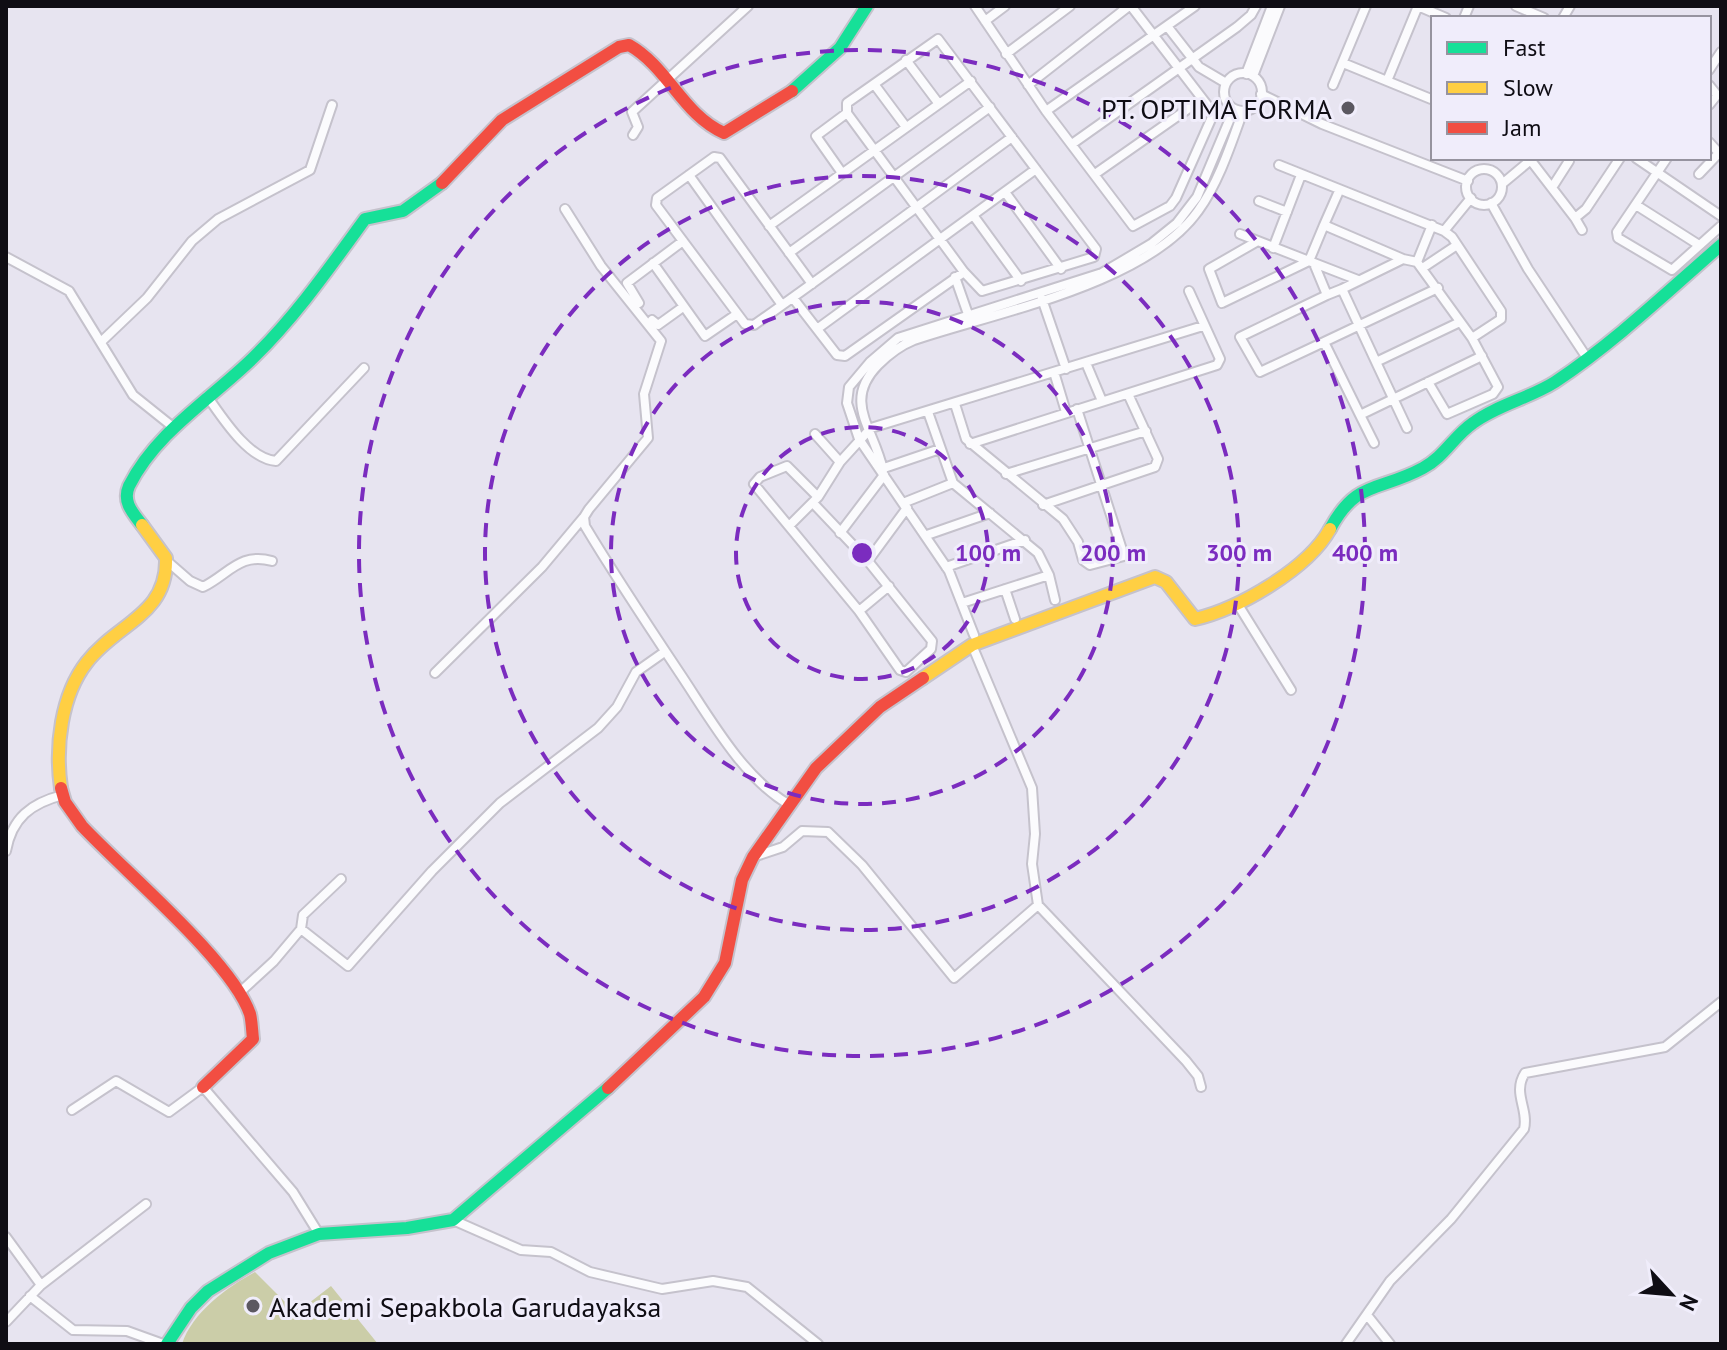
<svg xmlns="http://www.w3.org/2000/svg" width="1727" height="1350" font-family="'PT Sans',sans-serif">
	<rect width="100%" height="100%" fill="#e7e4f0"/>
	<path fill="#cbcda8" d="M255,1272l29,29 16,9 31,-24 47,58h-196c10,-31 45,-57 73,-72z"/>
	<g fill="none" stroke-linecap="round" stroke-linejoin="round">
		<defs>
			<path id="street" d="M975,6l71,105 87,115 37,-20 6,-8 36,-81 -1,-7 -80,-104
				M1418,6l-31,75 44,18
				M1418,6l28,12
				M1516,6l28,12
				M1464,18l5,-12
				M1563,18l7,-12
				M985,21l20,-15
				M1167,26l32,41 27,16
				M938,39l158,210 -2,8 -112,34 -18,-19 -117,-159v-10z
				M1006,54l64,-48
				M906,60l33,44
				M1343,63l44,18
				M1709,70l12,-18
				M1224 92a19 19 0 1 1 38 0a19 19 0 1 1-38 0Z
				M1246,74l26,-68
				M1253,76l27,-70
				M874,84l32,43
				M1028,85l101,-79
				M1333,85l33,-79
				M1709,85l8,10 -8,10
				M1261,94l61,30 146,57
				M1046,111l149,-105
				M633,135l5,-8 -6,-15 116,-106
				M1072,144l165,-117 14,-12 5,-9
				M1636,158l85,58
				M1667,158l-50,74 1,6 54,32 49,-44
				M1532,162l43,56 11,-9 34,-51
				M1279,165l165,66 27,-33
				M1466 187a18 18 0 1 1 36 0a18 18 0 1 1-36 0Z
				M842,173l-26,-37 31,-23
				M1095,174l107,-75
				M1699,174l20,-21 -10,-11
				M689,175l93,130
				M1502,184l30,-25
				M1553,186l16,-25
				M1339,191l-15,34 79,34
				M1005,192l56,77
				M1259,201l28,11
				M1491,203l37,66 59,89
				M1636,205l63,40
				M565,209l36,57 60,75 -17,53 4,44 -59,71 -5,8 1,9c30,50 62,98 94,146 29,43 63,105 109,132
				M973,215l48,66
				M1575,218l7,12
				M1324,225l-15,36 49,19
				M769,226l202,-145
				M1444,231l8,6 49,74v8l-29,19
				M1240,234l69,27
				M1256,242l-47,27 13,34 87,-42
				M1273,248l28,-73
				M789,253l201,-146
				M6,257l63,34 64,104 40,32
				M653,263l52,73 32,-22
				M1315,266l12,29 15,-6
				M1424,267l33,-22
				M955,277l14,40
				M812,284l-92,-126 -6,-1 -57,41 -1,7 89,119 9,1c87,-61 172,-125 258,-188
				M1438,288l-114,54 36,73 122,-59
				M793,298l44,57 8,1 119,-84
				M1042,299l24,70
				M639,303l-12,-20 56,-42
				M652,320l6,5 25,-18
				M817,329l219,-160
				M102,341l45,-43 45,-57 26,-22 92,-49 22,-65
				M1324,342l-64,30 -20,-35 87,-42
				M1376,362l-34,-73 61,-30 14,3
				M1086,363l16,38
				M1054,372l12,40
				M1428,382l19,32 46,-20 5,-7 -26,-49 -55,-76 15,-37
				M207,396c15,21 41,63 69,65l88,-93
				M955,404l11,35 97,80 15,23 5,18 7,5 34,-9 -47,-147
				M928,412l25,71 85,70 11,22 6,25
				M1360,415l14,28
				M1407,428l-31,-66 84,-40
				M815,434l25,28
				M970,444l247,-79 3,-6 -31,-68
				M881,469l59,-20
				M883,470c-9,-42 -41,-68 -5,-105 11,-11 21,-19 36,-25 83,-28 232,-56 284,-129 21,-29 33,-67 45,-100
				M1006,474l140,-43
				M813,503l55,58 64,80 -1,8 -25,23 -6,-2 -41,-59 -105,-127 6,-7 27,-11 31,31
				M903,503l50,-20
				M1043,505l112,-38 3,-8 -30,-65
				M789,526l29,-29 22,-35 31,-34 332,-102
				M840,533l44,-58
				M927,535l63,-22
				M167,561l23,20 13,6c26,-13 37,-35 69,-26
				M868,561l39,-53
				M946,567l79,-27
				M1005,589l10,30
				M962,603l87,-28
				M1237,603l54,87
				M859,611l30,-25
				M974,635l-25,-64 -90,-132 -12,-36 2,-16 21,-25 28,-24 204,-65 49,-29 26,-21 20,-26 37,-88
				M972,645l60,143 3,46 -3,30 6,41 148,156 12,15 3,11
				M435,673l107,-106 41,-49
				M6,851c6,-33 25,-48 57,-56
				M753,857l30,-10 19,-16 26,1 34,33 92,113 84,-73
				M301,929l2,-14 38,-36
				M238,994l36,-33 27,-32 47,37 84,-95 68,-68 98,-75 19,-21 19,-35 27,-19
				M72,1110l44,-29 53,31 34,-25 90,105 26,42
				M453,1220l68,30 30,2 39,20 72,17 51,-8 34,6 71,57
				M6,1237l35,48 -35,37
				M41,1285l105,-81
				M30,1296l43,34 54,1 36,13
				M1367,1315l23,29
				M1346,1344l44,-63 61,-62 73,-90c5,-20 -12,-36 1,-56l140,-26 56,-45"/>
			<path id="fast" d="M792,91l48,-43 27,-42
				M142,525c-9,-12 -20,-23 -13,-39 27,-54 82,-87 124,-128 43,-42 77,-91 112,-139l38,-8 39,-28
				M1330,529c27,-50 49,-37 93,-61 21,-11 31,-32 50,-45 24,-18 57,-25 82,-41 60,-40 112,-90 166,-137
				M167,1344l24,-36 17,-17 61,-38 50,-19 88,-6 46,-8 155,-132"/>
			<path id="slow" d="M923,678l49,-33 183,-68 11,5 29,37c43,-10 113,-50 135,-90
				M61,788c-6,-41 0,-93 26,-126 30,-39 81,-47 79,-104l-24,-33"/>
			<path id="jam" d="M442,183l60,-63 117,-73 10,-2c39,22 54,70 95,88l68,-42
				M61,788l4,14 17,24c42,45 150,135 168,188 2,8 2,17 3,25l-50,48
				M608,1088l96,-91 21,-34 17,-83 11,-23 63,-89 64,-61 43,-29"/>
		</defs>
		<use href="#street" stroke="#c5c2cc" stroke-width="12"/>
		<use href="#fast" stroke="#c5c2cc" stroke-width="16"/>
		<use href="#slow" stroke="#c5c2cc" stroke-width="16"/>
		<use href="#jam" stroke="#c5c2cc" stroke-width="16"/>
		<use href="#street" stroke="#fbfbfd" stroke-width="8"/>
		<use href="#fast" stroke="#16e098" stroke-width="12"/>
		<use href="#slow" stroke="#ffcf43" stroke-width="12"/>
		<use href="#jam" stroke="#f24e42" stroke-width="12"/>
	</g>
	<g fill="none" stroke="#7b2cbf" stroke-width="4" stroke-dasharray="14 10">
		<circle cx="862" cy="553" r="126"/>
		<circle cx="862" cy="553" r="251"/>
		<circle cx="862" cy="553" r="377"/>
		<circle cx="862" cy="553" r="503"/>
	</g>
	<g fill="#5b5861" stroke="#f0edfb" stroke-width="3">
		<circle cx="1348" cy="108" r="8"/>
		<circle cx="253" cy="1306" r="8"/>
	</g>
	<g text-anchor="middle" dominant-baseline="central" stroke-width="6" stroke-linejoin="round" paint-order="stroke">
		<g font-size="28" fill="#0f0d14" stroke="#f0edfb" text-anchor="end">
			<text x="1332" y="108">PT. OPTIMA FORMA</text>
			<text x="269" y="1306" text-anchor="start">Akademi Sepakbola Garudayaksa</text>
		</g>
	</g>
	<circle cx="862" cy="553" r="12" fill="#7b2cbf" stroke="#f0edfb" stroke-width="4"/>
	<g font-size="24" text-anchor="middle" font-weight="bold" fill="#7b2cbf" stroke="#f0edfb" stroke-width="6" stroke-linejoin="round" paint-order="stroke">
		<text x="988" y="561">100 m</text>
		<text x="1113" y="561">200 m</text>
		<text x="1239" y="561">300 m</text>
		<text x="1365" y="561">400 m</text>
	</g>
	<rect width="1727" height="1350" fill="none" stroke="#0f0d14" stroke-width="16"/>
	<rect x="1431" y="16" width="280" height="144" fill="#f0edfb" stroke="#96939f" stroke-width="2"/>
	<rect x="1447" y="42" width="40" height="12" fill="#16e098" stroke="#96939f" stroke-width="2"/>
	<text x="1503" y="56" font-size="24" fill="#0f0d14">Fast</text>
	<rect x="1447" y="82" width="40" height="12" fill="#ffcf43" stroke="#96939f" stroke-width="2"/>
	<text x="1503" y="96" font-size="24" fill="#0f0d14">Slow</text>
	<rect x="1447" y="122" width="40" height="12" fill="#f24e42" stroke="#96939f" stroke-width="2"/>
	<text x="1503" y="136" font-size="24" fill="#0f0d14">Jam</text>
	<g transform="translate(1671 1294) rotate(116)" stroke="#f0edfb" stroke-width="6" paint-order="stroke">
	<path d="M0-6L14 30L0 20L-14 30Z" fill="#0f0d14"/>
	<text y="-12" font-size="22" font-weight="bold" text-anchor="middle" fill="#0f0d14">N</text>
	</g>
</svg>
